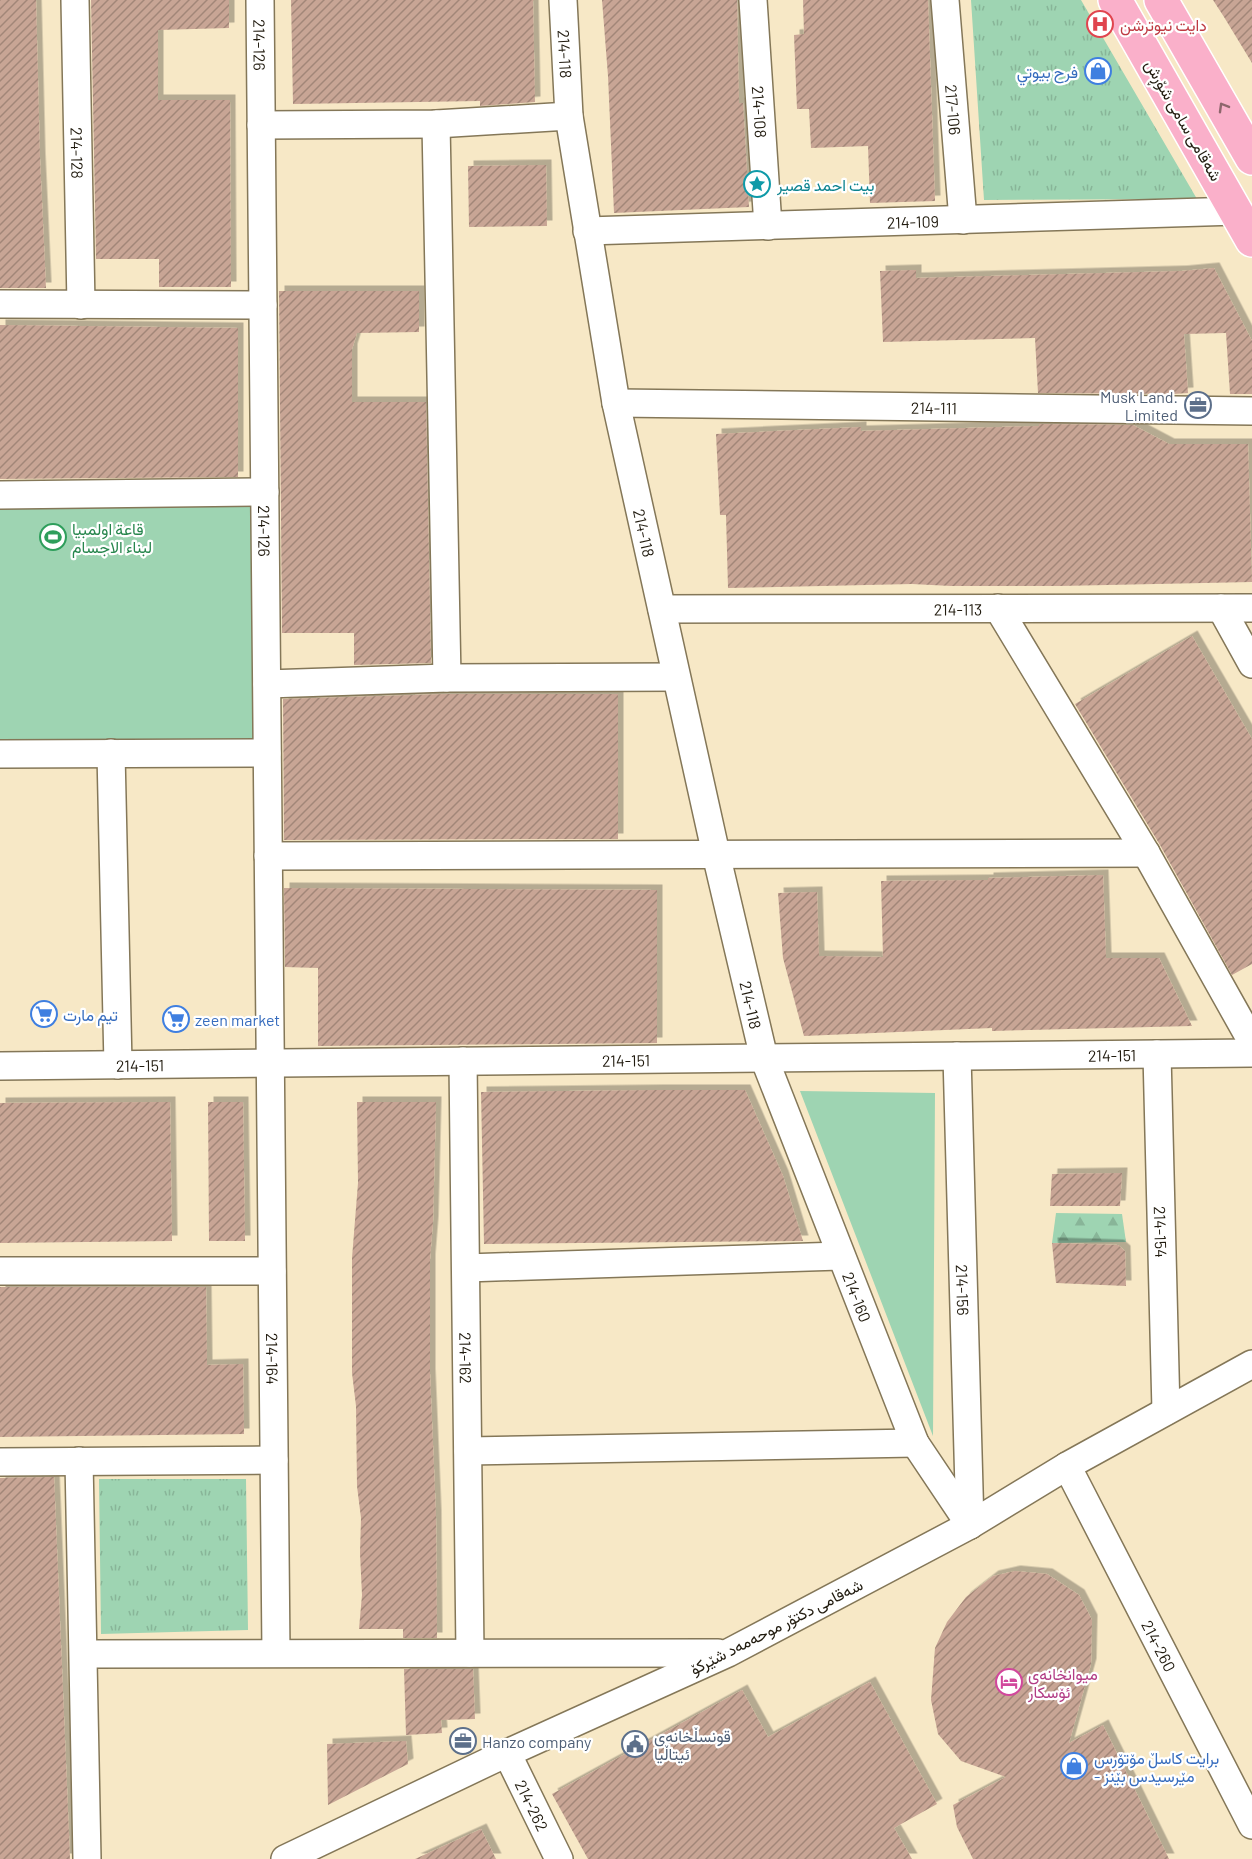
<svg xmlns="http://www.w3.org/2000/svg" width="1252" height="1859" font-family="Barlow,Vazirmatn,sans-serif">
	<defs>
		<pattern id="forest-firs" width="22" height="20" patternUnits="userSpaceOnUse" patternTransform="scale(1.5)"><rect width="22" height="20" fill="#9ed4b2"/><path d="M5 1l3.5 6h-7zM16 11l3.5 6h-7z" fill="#88b598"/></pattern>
		<pattern id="park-tufts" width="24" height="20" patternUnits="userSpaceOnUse" patternTransform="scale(1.5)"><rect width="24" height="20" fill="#9ed4b2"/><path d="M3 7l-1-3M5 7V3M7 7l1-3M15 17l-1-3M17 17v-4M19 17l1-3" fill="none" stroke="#88b598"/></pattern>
		<pattern id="building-hatch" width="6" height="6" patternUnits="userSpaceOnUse" patternTransform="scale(1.5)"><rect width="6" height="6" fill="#c8a595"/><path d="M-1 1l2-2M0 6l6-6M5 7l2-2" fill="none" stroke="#a28678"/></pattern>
		<filter id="shadow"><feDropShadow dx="5.5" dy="-5.5" stdDeviation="0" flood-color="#0004"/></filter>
	</defs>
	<rect width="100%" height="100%" fill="#f7e8c6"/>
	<path fill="#9ed4b2" d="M0,492h265l2,261 -267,1z
		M800,1091l135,2 -2,343z"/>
	<path fill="url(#forest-firs)" d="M1056,1213l66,1 4,28 -74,1z"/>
	<path fill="url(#park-tufts)" d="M971,0h110l116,199 -213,1z
		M99,1479h147l2,151 -147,4z"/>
	<path fill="url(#building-hatch)" filter="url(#shadow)" d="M0,0h36l4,159 6,129h-46z
		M91,0h138v28l-71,2v70h72l1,187h-72v-28h-63z
		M291,0h242l2,102 -55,4v-5l-187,3z
		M602,0h135l2,103h4l6,104 -135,6 -6,-137z
		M803,0h125l7,201 -65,2 -2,-57 -57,2 -2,-39h-12l-3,-74 10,-1z
		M1213,0h39v63l-28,-46z
		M546,165l1,61 -78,1 -1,-61z
		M1214,268l38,73v53h-22l-4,-61 -42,1 4,59 -15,1 -135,-1 -3,-55 -152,4 -3,-71 36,-1v8l266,-7z
		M279,291h140v41l-62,1 -5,16v53h74l5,261 -77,2v-32h-72z
		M0,325l238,3v149l-238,2z
		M1039,424l94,1 36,19h79l4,138 -192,4h-109l-39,-2 -184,4 -2,-73h-6l-4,-81 145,-7v4l178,-5z
		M1192,636l60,103v225l-20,11 -72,-130 -85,-141z
		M447,694h171v145l-334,1 -1,-141z
		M1103,875l3,83h53l33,68 -200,5v-3l-188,8 -21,-78 -5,-65 39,-1 2,64 64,1 -2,-76 107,-1v-2z
		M284,888l373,2v153l-339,3v-78l-33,-1z
		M658,1090h87l38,86 20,65 -319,3 -3,-152z
		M170,1102l2,139 -172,2v-140z
		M208,1102h35l2,139h-36z
		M357,1102h79l-3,120 -3,37v115l6,142 1,122h-34v-9h-44l3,-34 -2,-42 1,-35 -4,-32 -1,-80 -4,-33v-115l6,-75z
		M1122,1173l-2,33h-70l2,-32z
		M1052,1243l66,2 7,6 1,35 -70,-3z
		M0,1287h206l1,78 36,-1 1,70 -244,3z
		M54,1477l16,382h-70v-381z
		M1015,1571l32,3 32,21 13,25 -1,44 -22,79 34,-18 66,134h-196l-16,-32 -4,-22 53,-28 -45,-16 -23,-27 -7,-34 4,-52 12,-26 19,-25 27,-21z
		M404,1669h69l2,50 -34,1 1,13 -36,2z
		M870,1682l67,122 -43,24 18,31h-324l-36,-65 190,-104 26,47z
		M406,1741l2,23 -80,41 -1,-61z
		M481,1829l15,30h-81z"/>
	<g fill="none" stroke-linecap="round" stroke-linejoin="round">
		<defs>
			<g id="minor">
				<path id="s1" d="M75,0l6,305"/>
				<path id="s2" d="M260,0l16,1653"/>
				<path id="s3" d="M563,0l6,116 47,287 100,451 48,204 151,385 55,82"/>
				<path id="s4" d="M753,0l15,226"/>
				<path id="s5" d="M945,0l18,220"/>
				<path d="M436,124l11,554"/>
				<path d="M261,125l175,-1 133,-8"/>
				<path id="s6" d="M587,231l650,-20"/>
				<path d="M0,304l263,1"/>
				<path id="s7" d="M616,403l636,8"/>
				<path d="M0,495l265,-3"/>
				<path d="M998,608l148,245 106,189"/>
				<path d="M1221,608l31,56"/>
				<path id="s8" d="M662,609l590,-1"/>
				<path d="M267,684l180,-6 229,-1"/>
				<path d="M111,753l7,312"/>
				<path d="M0,754l267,-1"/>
				<path d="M268,856l878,-3"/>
				<path id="s9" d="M1157,1054l9,357"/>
				<path id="s10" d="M957,1056l13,469"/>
				<path id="s11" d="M463,1061l7,592"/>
				<path id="s12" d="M0,1066l1252,-13"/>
				<path d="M466,1268l374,-12"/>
				<path d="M0,1271h272"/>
				<path d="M468,1451l447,-8"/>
				<path d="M79,1461l8,398"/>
				<path d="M0,1462l274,-2"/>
				<path id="s13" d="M1067,1466l185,359"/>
				<path d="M84,1654l634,-1"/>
				<path id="s14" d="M507,1753l52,106"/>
				<path d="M285,1859l207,-99 236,-107 242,-128 97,-59 185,-102"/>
			</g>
			<path id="major" d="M1115,0l137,240
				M1161,0l91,158"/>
		</defs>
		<use href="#minor" stroke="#847758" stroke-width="30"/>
		<use href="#major" stroke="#fff" stroke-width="36"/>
		<use href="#minor" stroke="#fff" stroke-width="27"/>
		<use href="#major" stroke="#fab0ca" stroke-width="33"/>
	</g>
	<defs><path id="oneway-chevron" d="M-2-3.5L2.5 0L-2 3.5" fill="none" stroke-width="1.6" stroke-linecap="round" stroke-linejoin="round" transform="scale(1.5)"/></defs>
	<use stroke="#8e666c" href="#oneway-chevron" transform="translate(1223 107) rotate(-120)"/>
	<defs>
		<symbol id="hospital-ring" viewBox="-11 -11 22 22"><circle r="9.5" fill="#fff" stroke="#e0444e" stroke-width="1.5"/><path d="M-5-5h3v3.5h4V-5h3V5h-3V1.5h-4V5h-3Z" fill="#e0444e"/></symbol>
		<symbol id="shop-ring" viewBox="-11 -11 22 22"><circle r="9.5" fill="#fff" stroke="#3f7fe0" stroke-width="1.5"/><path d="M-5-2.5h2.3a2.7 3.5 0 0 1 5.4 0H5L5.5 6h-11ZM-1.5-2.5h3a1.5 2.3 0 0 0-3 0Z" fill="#3f7fe0"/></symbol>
		<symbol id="sight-ring" viewBox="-11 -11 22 22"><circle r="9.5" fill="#fff" stroke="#0f9aa8" stroke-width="1.5"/><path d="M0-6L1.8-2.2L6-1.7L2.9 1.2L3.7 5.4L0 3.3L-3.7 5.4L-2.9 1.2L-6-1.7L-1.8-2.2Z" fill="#0f9aa8"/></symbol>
		<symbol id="office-ring" viewBox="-11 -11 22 22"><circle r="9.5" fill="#fff" stroke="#5c6f8a" stroke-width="1.5"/><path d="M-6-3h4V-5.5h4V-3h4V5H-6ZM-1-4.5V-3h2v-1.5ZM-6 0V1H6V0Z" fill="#5c6f8a"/></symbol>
		<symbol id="stadium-ring" viewBox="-11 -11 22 22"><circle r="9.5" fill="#fff" stroke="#2e9e5b" stroke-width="1.5"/><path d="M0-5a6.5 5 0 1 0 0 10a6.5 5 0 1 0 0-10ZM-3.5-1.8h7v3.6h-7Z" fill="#2e9e5b"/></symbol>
		<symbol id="supermarket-ring" viewBox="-11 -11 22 22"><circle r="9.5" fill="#fff" stroke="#3f7fe0" stroke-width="1.5"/><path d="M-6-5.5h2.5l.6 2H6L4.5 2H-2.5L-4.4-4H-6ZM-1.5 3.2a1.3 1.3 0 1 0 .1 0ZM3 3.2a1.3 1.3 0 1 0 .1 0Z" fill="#3f7fe0"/></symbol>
		<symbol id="hotel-ring" viewBox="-11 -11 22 22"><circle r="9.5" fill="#fff" stroke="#d1479c" stroke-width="1.5"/><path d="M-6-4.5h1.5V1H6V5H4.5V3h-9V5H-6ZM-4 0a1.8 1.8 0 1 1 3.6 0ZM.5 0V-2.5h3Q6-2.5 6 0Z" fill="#d1479c"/></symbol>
		<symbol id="civic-ring" viewBox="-11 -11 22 22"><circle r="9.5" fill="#fff" stroke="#5c6f8a" stroke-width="1.5"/><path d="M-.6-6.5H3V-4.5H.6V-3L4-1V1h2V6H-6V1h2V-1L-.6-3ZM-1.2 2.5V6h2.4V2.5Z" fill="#5c6f8a"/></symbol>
	</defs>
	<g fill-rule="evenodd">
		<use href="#hospital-ring" x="1085" y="9" width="30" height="30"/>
		<use href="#shop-ring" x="1083" y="56" width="30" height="30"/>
		<use href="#sight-ring" x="742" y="169" width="30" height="30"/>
		<use href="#office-ring" x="1183" y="390" width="30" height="30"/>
		<use href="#stadium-ring" x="38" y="522" width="30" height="30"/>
		<use href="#supermarket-ring" x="29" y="999" width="30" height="30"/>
		<use href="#supermarket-ring" x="161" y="1004" width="30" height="30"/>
		<use href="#hotel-ring" x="994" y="1667" width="30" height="30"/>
		<use href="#office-ring" x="448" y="1726" width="30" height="30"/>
		<use href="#civic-ring" x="620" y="1729" width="30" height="30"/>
		<use href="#shop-ring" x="1059" y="1751" width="30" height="30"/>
	</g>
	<g text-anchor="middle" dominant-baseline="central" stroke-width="4.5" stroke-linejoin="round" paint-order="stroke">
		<g font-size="16" fill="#be3a42" stroke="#fff" text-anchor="start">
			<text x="1120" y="24">دايت نيوترشن</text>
		</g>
		<g font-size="16" fill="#211b0f" stroke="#fff">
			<text stroke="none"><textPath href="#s2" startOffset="45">214-126</textPath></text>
			<text stroke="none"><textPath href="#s3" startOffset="54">214-118</textPath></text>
			<text stroke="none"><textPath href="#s5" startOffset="110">217-106</textPath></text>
			<text stroke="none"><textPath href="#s4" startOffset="112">214-108</textPath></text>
			<text transform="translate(1184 120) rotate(60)">شەقامی سامی شۆڕش</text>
			<text stroke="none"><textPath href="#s1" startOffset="153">214-128</textPath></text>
			<text stroke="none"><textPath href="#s6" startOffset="326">214-109</textPath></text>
			<text stroke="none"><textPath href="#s7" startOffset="318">214-111</textPath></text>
			<text stroke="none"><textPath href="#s2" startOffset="531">214-126</textPath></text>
			<text stroke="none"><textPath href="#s3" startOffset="540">214-118</textPath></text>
			<text stroke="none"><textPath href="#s8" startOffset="296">214-113</textPath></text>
			<text stroke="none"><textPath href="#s3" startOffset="1024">214-118</textPath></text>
			<text stroke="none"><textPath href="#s12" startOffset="1112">214-151</textPath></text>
			<text stroke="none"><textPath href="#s12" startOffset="626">214-151</textPath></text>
			<text stroke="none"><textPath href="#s12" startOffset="140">214-151</textPath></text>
			<text stroke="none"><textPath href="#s9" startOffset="178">214-154</textPath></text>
			<text stroke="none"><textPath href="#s10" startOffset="234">214-156</textPath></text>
			<text stroke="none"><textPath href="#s3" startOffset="1335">214-160</textPath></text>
			<text stroke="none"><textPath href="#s11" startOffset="297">214-162</textPath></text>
			<text stroke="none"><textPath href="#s2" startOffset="1359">214-164</textPath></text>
			<text transform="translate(776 1626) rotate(-27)">شەقامی دکتۆر موحەمەد شێرکۆ</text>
			<text stroke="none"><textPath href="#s13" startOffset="202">214-260</textPath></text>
			<text stroke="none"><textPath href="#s14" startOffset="58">214-262</textPath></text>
		</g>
		<g font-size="16" fill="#366cbe" stroke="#fff" text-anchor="start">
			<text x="1078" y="71" text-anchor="end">فرح بيوتي</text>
			<text x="63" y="1014">تيم مارت</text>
			<text x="195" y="1019">zeen market</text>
			<text x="1094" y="1757">برایت کاسڵ مۆتۆرس<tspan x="1094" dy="18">- مێرسیدس بێنز</tspan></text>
		</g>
		<g font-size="16" fill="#0d838f" stroke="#fff" text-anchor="start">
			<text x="777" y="184">بيت احمد قصير</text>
		</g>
		<g font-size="16" fill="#4e5e75" stroke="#fff" text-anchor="start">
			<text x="1178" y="396" text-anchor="end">Musk Land.<tspan x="1178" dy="18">Limited</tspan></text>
			<text x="654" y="1735">قونسڵخانەی<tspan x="654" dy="18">ئیتاڵیا</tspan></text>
			<text x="482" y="1741">Hanzo company</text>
		</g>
		<g font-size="16" fill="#27864d" stroke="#fff" text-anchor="start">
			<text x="72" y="528">قاعة اولمبيا<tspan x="72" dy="18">لبناء الاجسام</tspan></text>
		</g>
		<g font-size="16" fill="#b23c85" stroke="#fff" text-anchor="start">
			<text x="1028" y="1673">میوانخانەی<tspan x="1028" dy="18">ئۆسکار</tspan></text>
		</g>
	</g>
</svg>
